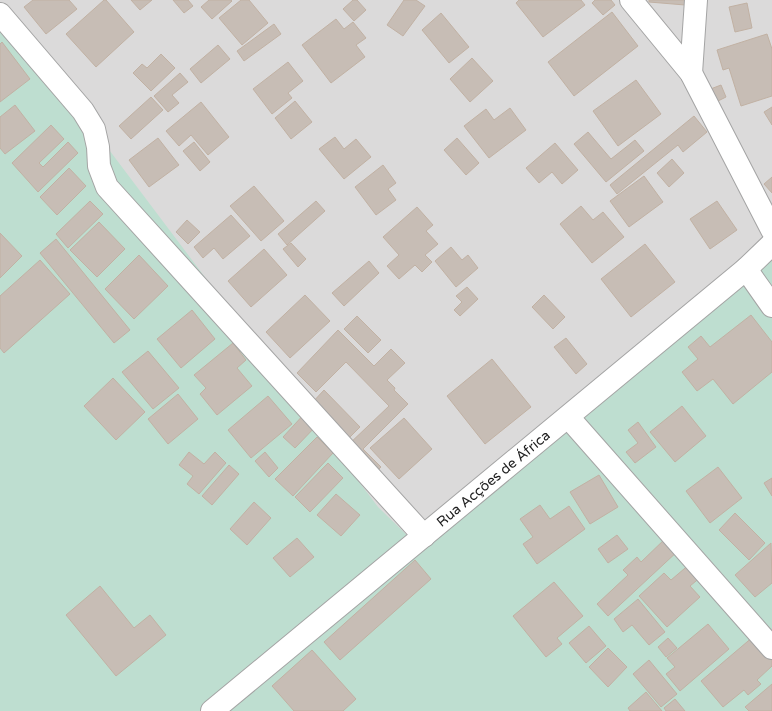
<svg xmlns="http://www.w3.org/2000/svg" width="772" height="711" font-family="'Varela Round',sans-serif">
	<rect width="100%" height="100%" fill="#efebe2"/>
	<path fill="#dbdada" d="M0,0h772v711h-369l-403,-398z"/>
	<path fill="#beded0" d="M0,5l378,502 30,29 364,-293v468h-772z"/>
	<path fill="#c7bdb5" stroke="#c1b1a3" d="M33,0h36l8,9 -31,25 -22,-27z
		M104,0h2l28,32 -38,35 -30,-33z
		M131,0h21l-12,10z
		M173,0h15l5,6 -9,7z
		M209,0h22l1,1 -20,18 -11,-12z
		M241,0h8l19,23 -26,22 -23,-27z
		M353,0h4l9,10 -12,11 -11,-12z
		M404,0h12l9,6 -22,30 -16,-11z
		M519,0h62l4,5 -42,32 -27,-34z
		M595,0h16l4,5 -12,10 -11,-12z
		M649,0h37l-1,5 -36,-3z
		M747,3l5,25 -17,4 -6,-25z
		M612,12l26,34 -64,50 -26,-34z
		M441,13l28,34 -20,16 -27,-33z
		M336,19l8,10 9,-7 13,16 -10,7 9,12 -34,26 -29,-38z
		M274,24l7,10 -37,27 -7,-10z
		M767,34l5,15v47l-31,10 -12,-38 -6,2 -6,-20z
		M2,42l28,37 -30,23v-58z
		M218,45l12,14 -29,24 -11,-14z
		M161,54l14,14 -24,23 -18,-18 9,-9 5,4z
		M472,58l21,23 -23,21 -20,-23z
		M288,62l15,19 -15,12 4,5 -20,16 -19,-25z
		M180,73l8,9 -16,13 7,8 -11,9 -14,-16z
		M636,80l25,34 -43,32 -25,-35z
		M721,85l5,12 -12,6 -6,-13z
		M151,97l12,13 -32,29 -12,-13z
		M295,101l17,21 -21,17 -16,-21z
		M201,102l28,35 -21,18 -17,-20 -12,11 -13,-15z
		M15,105l20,26 -30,23 -5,-6v-31z
		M772,107v18l-8,-13z
		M510,108l16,22 -37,28 -25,-32 22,-17 8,11z
		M694,116l13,16 -24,20 -5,-7 -61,49 -7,-9z
		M51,125l13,14 -25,24 4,4 25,-25 10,11 -40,39 -26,-29z
		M588,132l23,27 24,-19 9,11 -38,31 -32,-38z
		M335,137l9,12 12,-10 15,18 -27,22 -25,-30z
		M158,138l21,27 -30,22 -20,-27z
		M457,138l22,25 -13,12 -22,-25z
		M194,142l16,20 -10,9 -17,-20z
		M555,143l23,27 -16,14 -10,-12 -13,11 -13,-15z
		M672,159l12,14 -15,14 -12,-14z
		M383,165l13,18 -8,6 8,11 -20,15 -21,-28z
		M69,168l17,18 -29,29 -17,-18z
		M644,176l19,26 -34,25 -19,-26z
		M772,177v16l-8,-9z
		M254,186l30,35 -23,20 -31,-35z
		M90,201l13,13 -35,34 -12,-14z
		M316,201l9,10 -38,34 -9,-11z
		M717,201l20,29 -27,19 -20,-30z
		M581,206l12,14 10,-8 21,25 -32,26 -32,-39z
		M417,207l16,18 -7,6 12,13 -13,11 7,7 -10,10 -7,-7 -16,14 -12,-13 12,-11 -16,-18z
		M231,215l19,21 -27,23 -9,-11 -11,10 -9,-11z
		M187,220l13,12 -12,12 -12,-12z
		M99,222l26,27 -28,28 -27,-27z
		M0,233l22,23 -22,22z
		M56,239l74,91 -16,13 -74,-90z
		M291,243l15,16 -8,8 -15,-18z
		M645,244l30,38 -44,35 -30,-38z
		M451,247l11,13 6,-5 10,13 -22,19 -21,-26z
		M264,249l23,26 -36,32 -23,-26z
		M139,255l29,31 -34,33 -29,-30z
		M40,260l30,34 -66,59 -4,-5v-52z
		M369,261l10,12 -35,33 -12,-13z
		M467,287l11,12 -18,17 -6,-6 8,-8 -6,-6z
		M305,295l25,26 -40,37 -24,-26z
		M544,295l21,22 -12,12 -21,-22z
		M192,310l23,29 -34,29 -24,-29z
		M751,315l21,27v30l-39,32 -20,-25 -16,12 -15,-19 16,-13 -10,-12 13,-11 9,11z
		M357,316l24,24 -13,13 -24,-24z
		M338,330l36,36 17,-17 14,14 -18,17 8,8 -1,2 14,14 -45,45 18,18 -7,7 -27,-28 42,-40 -43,-44 -30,30 -19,-19z
		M566,338l21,26 -11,10 -22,-27z
		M233,343l13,17 -9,8 15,18 -35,29 -17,-21 6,-6 -12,-13z
		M148,351l31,37 -26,21 -31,-37z
		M492,359l39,48 -46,37 -38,-48z
		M113,378l32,34 -29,28 -32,-34z
		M324,390l36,37 -13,13 -36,-36z
		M178,394l20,25 -30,25 -20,-25z
		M268,396l24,28 -41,34 -23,-28z
		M682,406l24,30 -31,26 -25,-30z
		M306,412l12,12 -23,24 -12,-11z
		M404,418l28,31 -33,30 -29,-31z
		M638,422l18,25 -21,16 -9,-11 12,-9 -10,-13z
		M317,437l16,16 -40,43 -18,-17z
		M189,452l15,12 11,-12 11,11 -27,31 -12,-10 6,-8 -14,-11z
		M265,452l13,16 -9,9 -14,-16z
		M328,463l15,15 -33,34 -15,-15z
		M229,465l10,9 -27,31 -10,-9z
		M718,467l24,31 -32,25 -24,-32z
		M599,475l19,32 -28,17 -20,-32z
		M772,478v18l-8,-13z
		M336,494l24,21 -19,21 -24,-21z
		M254,502l17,16 -24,27 -17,-16z
		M540,505l10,14 19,-13 16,23 -48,35 -14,-20 10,-7 -13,-18z
		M735,513l30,30 -16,17 -30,-30z
		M617,535l11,14 -20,14 -10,-14z
		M667,537l12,13 -71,66 -11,-12 31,-29 -5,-5 14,-13 4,5z
		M297,538l17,19 -24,20 -17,-19z
		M771,543l1,40 -17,14 -20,-22z
		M415,560l16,19 -91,81 -16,-18z
		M691,563l11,13 -12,10 10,11 -33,30 -28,-31 25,-23 7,7z
		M554,582l29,34 -26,22 5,6 -16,13 -33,-41z
		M100,586l34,42 16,-13 16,20 -50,41 -50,-61z
		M638,599l27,33 -16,13 -17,-20 -9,7 -9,-13z
		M708,624l21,25 -49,42 -14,-17 9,-7 -8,-9z
		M589,626l17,20 -20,17 -17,-20z
		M754,636l18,21v9l-15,14 4,4 -13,11 -4,-5 -21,17 -22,-26z
		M668,638l9,10 -11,9 -8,-10z
		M608,648l19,19 -19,20 -19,-20z
		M312,650l44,49 -13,12h-49l-22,-25z
		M649,660l28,34 -16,13 -28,-33z
		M772,684v27h-23l-4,-4z
		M646,692l16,19h-32l-2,-3z
		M675,699l10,12h-19l-2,-3z"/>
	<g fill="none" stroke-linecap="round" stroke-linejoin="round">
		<defs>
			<g id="minor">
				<path d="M631,0l60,73 81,157"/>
				<path d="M0,14l83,97 11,18 4,18 1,19 8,21 317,349"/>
				<path d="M691,73l5,-73"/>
				<path d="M746,269l26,37"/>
				<path d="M569,418l203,230"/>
				<path id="s1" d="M212,711l534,-442 26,-25"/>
			</g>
		</defs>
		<use href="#minor" stroke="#a4a4a4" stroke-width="24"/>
		<use href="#minor" stroke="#fff" stroke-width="22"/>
	</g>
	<g text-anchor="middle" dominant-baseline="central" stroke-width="4" stroke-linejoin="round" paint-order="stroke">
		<g font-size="14" fill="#1d1d1d" stroke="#fff">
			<text stroke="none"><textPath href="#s1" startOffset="365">Rua Acções de África</textPath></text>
		</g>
	</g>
</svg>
